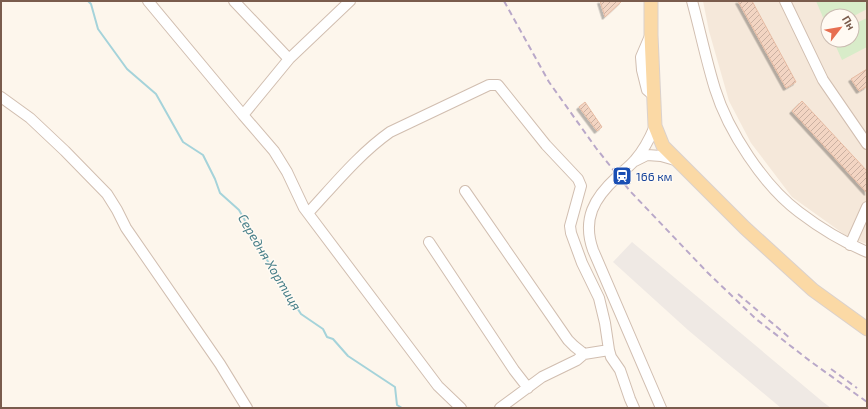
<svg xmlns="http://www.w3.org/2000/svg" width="868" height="409" font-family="'Exo 2',sans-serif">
	<defs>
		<pattern id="building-hatch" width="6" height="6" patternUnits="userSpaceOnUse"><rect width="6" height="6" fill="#f3d5c3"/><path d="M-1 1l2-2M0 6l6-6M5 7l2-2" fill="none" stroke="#cab0a1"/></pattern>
		<filter id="shadow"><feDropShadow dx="-2.5" dy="2.5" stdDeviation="0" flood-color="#0004"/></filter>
	</defs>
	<rect width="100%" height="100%" fill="#fdf6ec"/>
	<path fill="#f5e8da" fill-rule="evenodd" d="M703,1h164v243l-19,-7 -56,-40 -41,-54 -22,-42 -20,-70zM828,16h24v24h-24z"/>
	<path fill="#efe9e4" d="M632,242l191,160 8,6h-50l-93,-78 -75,-68z"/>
	<path fill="#d8ecc9" d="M816,1h49l2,8 -15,8 -24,-1v13z
		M867,18v29l-25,13 -9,-20h19v-15z"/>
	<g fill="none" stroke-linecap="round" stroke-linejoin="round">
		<path stroke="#a5d3da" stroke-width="2" d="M88,1l3,3 7,25 29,40 29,25 27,48 20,13 12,24 5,14 19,17 32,57 30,47 22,15 4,8 6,2 15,17 47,31 2,18 5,3"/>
	</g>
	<path fill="url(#building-hatch)" stroke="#e6bba3" filter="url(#shadow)" d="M600,1h22l-17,16z
		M738,1h14l44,81 -10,6z
		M867,69v17l-8,5 -8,-12z
		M802,101l65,70v22l-75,-82z
		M585,102l17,25 -5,4 -18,-24z"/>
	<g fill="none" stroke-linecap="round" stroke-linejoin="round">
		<defs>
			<path id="minor" d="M148,1l95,114
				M234,1l55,58
				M350,1l-61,58 -46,56 31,36 13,21 17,36 134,178 23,22
				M692,1c8,29 14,59 23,88 13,42 49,97 84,123 21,16 44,30 68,40
				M785,1l38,79 44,64
				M650,36l-9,21 1,13 5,20 7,6
				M1,97l29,21 35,33 42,43 10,16 9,18 94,136 27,44
				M655,126c-5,12 -11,24 -20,34 -5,6 -12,11 -18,17 -23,21 -35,42 -24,73l68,158
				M635,161l12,-6 14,1 14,4
				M465,191l103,149 6,6 10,8
				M308,213c26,-28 51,-59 82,-81l99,-47h9l48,60 32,34 3,7 -11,40 1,7 11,30 17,35 6,25 4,27 2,7 9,13 10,29 4,9
				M429,242l85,128 14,18
				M850,245l17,-38
				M500,408l42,-31 35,-17 7,-6 25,-4"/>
			<path id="major" d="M651,1v34l4,91 8,20 82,82 68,62 54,39"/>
		</defs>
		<use href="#minor" stroke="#d1beb0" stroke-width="12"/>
		<use href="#major" stroke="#dad1cd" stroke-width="15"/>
		<use href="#minor" stroke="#fff" stroke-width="10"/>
		<use href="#major" stroke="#fbd9a5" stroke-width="13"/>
		<path stroke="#b9a8c9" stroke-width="2" stroke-dasharray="6 4" stroke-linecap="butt" d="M504,1l45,81 47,66 34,43 77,81 49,47 54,42 57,41
			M738,294l53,45
			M831,369l26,19"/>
	</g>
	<defs>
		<symbol id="station-square" viewBox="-11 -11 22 22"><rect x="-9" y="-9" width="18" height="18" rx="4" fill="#1a4fb4" stroke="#fffaf3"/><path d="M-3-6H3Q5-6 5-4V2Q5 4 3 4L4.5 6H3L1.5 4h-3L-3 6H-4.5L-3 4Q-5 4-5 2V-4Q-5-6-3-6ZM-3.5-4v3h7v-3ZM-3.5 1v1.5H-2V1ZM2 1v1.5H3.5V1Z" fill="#fff"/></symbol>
	</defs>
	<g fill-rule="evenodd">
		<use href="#station-square" x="611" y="165" width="22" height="22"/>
	</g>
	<g text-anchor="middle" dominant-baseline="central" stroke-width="3" stroke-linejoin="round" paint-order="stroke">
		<g font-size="12" fill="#164399" stroke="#fffaf3" text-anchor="start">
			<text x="636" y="176">166 км</text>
		</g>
		<g font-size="13" font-style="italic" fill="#437c86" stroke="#fffaf3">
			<text transform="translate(270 262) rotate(59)">Середня Хортиця</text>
		</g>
	</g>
	<rect width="868" height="409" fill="none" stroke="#7a5c4d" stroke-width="4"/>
	<g transform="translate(840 28) rotate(59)"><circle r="19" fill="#fffaf3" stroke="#cabbb1"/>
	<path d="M0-3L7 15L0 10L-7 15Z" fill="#e76f51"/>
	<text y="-6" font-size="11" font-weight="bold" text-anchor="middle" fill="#7a5c4d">Пн</text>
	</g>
</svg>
